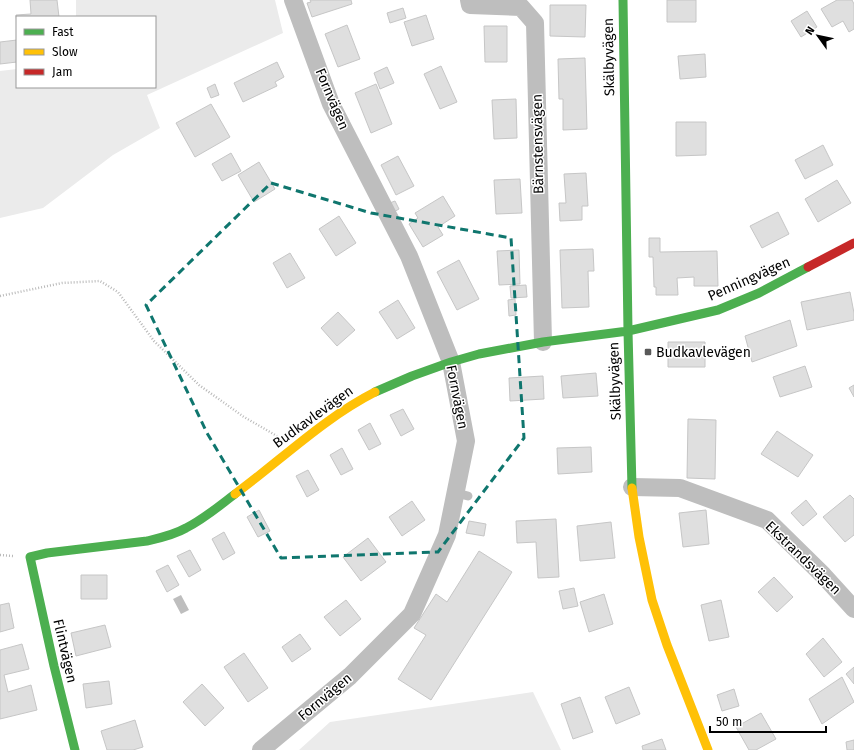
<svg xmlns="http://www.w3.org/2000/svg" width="854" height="750" font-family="'Fira Sans',sans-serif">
	<rect width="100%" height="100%" fill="#fff"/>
	<path fill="#ebebeb" d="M76,0h199l8,33 -136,62 13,33 -47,27 -70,53 -43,10v-147l17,-2v18h138v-70h-79z
		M533,692l28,58h-262l31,-28z"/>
	<path fill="#bebebe" d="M181,595l8,15 -8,4 -8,-15z"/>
	<path fill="#dfdfdf" stroke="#c6c6c6" d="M30,0h27l2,17h-42v8l-1,-10 15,-1z
		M310,0h41l1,4 -40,13 -5,-14 4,-1z
		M667,0h29v22h-29z
		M837,0h15l2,4v25l-5,3 -6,-11 -11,6 -11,-18z
		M550,5h36l-1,32 -35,-1z
		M403,8l3,10 -16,5 -3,-10z
		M807,11l10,16 -16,10 -10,-16z
		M426,15l8,24 -22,7 -8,-24z
		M347,25l13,34 -22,8 -13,-33z
		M484,26h23v36h-22z
		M17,40v22l-17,2v-22z
		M705,54l1,23 -26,2 -2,-23z
		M585,58l2,71 -24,1v-31h-4l-1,-40z
		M277,62l7,15 -9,5 2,4 -34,16 -9,-19z
		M441,66l16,36 -17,7 -16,-35z
		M387,67l7,16 -14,6 -6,-16z
		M215,84l4,11 -8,3 -4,-10z
		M376,84l16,40 -21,9 -16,-40z
		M516,99l1,39 -23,1 -2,-39z
		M211,104l19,33 -35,20 -19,-34z
		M676,122h30v33l-30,1z
		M823,145l10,20 -28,14 -10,-19z
		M231,153l10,18 -19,10 -10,-17z
		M398,156l16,30 -18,9 -15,-30z
		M259,162l16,27 -21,13 -16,-27z
		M586,173l2,33h-6v14l-22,1 -1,-18h7l-2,-29z
		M520,179l2,34 -26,1 -2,-34z
		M837,180l14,23 -33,19 -13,-23z
		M443,196l12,20 -17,11 5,8 -20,12 -14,-23 9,-6 -3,-5z
		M395,201l4,8 -7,4 -5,-9z
		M778,212l11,22 -27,14 -12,-22z
		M339,216l17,27 -20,13 -17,-27z
		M649,238h11v14l57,-1 1,35h-24v-9l-17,1 1,17h-22v-8h-2l-1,-30h-4z
		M593,249l1,22h-6l1,36 -27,1 -2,-58z
		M519,250l1,34 -21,1 -2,-34z
		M290,253l15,25 -18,10 -14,-25z
		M459,260l20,39 -22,11 -20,-38z
		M526,285l1,12 -16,1 -1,-12z
		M850,292l4,21v7l-47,10 -6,-28z
		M515,299l1,16 -7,1 -1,-16z
		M398,300l17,28 -18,11 -18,-27z
		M338,312l17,18 -18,16 -16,-18z
		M790,320l7,26 -45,16 -7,-26z
		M668,342h37v25h-37z
		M805,366l7,21 -32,10 -7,-20z
		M596,373l2,23 -35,2 -2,-22z
		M543,376l1,23 -34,2 -1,-23z
		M854,385v12l-5,-9z
		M403,409l11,20 -13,7 -11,-21z
		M688,419l28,1 -1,59 -28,-1z
		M370,423l11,21 -12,6 -11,-20z
		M777,431l36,24 -15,22 -37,-23z
		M591,447l1,25 -34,2 -1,-26z
		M342,448l11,21 -12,6 -11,-20z
		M308,470l11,20 -12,7 -11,-21z
		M850,495l4,4v36l-9,7 -22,-25z
		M806,500l11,14 -14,12 -12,-13z
		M412,501l13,19 -23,16 -13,-19z
		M259,510l11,21 -12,6 -11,-20z
		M706,510l3,34 -26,3 -4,-34z
		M556,519l3,58 -21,1 -2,-36 -19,1 -1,-22z
		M469,521l17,3 -2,12 -18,-3z
		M611,522l4,36 -35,3 -3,-35z
		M224,532l11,21 -12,7 -11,-21z
		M368,538l18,24 -25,19 -18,-24z
		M190,550l11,20 -12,7 -12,-21z
		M479,551l33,21 -81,128 -33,-21 28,-44 -12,-7 22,-34 11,8z
		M168,565l11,20 -12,7 -11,-21z
		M81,575h26v24h-26z
		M774,577l19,20 -16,15 -19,-20z
		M574,588l4,18 -15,3 -4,-18z
		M604,594l9,30 -24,8 -9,-30z
		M346,600l15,19 -21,17 -16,-19z
		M721,600l8,37 -20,4 -8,-36z
		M9,603l5,25 -14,4v-27z
		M105,625l6,22 -35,9 -5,-23z
		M300,634l11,15 -19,13 -10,-15z
		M823,638l19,24 -18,15 -18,-23z
		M22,644l7,25 -25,6 4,17 23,-7 6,25 -37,9v-69z
		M244,653l24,35 -20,14 -24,-35z
		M854,667v17l-8,-10z
		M842,677l12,25 -32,22 -13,-25z
		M109,681l3,23 -26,4 -3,-24z
		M202,684l22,24 -19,18 -22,-24z
		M629,687l11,27 -24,10 -11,-27z
		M734,689l5,17 -17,5 -5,-16z
		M580,697l13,35 -20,7 -12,-35z
		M761,713l15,26 -20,11h-7l-13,-23z
		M135,720l8,27 -10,3h-26l-6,-19z
		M662,739l4,11h-23l-1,-4z
		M854,740v10h-7l-1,-8z"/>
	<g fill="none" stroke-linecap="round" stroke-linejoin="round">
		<path stroke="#b9b9b9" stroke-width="2.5" stroke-dasharray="1 2" stroke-linecap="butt" d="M0,296l62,-13 38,-2 18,11 36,49 45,44 45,32 33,19
			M0,555l13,1"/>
		<path stroke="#bebebe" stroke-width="9" d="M456,493l12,3"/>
		<path stroke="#bebebe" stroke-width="18" d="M469,0l1,5 51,2 14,16 8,319
			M632,487l48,1 87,32 56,55 31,34
			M261,750l89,-74 62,-62 35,-79 19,-94 -15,-79 -42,-106 -78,-152 -38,-104"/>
		<path stroke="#4caf50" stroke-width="9" d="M623,0l5,331 4,157
			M375,392l37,-16 39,-14 28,-8 64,-12 85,-11 90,-21 41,-17 49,-26
			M75,750l-21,-84 -24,-109 17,-4 100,-12c13,-3 27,-6 39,-13 18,-9 33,-22 49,-34"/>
		<path stroke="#ffc107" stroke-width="9" d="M632,488l7,49 13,63 15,45 41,105
			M235,494c46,-34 89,-76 140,-102"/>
		<path stroke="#c62828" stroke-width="9" d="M808,267l46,-24"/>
	</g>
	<path fill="none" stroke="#0f766e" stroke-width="3" stroke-dasharray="8 5" stroke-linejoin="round" d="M271,183l100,30 140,25 13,200 -86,114 -157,6 -74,-125 -61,-128z"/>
	<rect fill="#595959" stroke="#fff" stroke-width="1.5" x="644" y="348" width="8" height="8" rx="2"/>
	<g text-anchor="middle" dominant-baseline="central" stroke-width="3" stroke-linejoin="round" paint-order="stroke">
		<g font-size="14" fill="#000" stroke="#fff">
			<text transform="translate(609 57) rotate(-91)">Skälbyvägen</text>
			<text transform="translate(332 99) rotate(67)">Fornvägen</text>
			<text transform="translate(538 144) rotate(-91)">Bärnstensvägen</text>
			<text transform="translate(749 279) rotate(-24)">Penningvägen</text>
			<text transform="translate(615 381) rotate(-92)">Skälbyvägen</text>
			<text transform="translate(457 397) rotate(79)">Fornvägen</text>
			<text transform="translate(313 417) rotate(-36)">Budkavlevägen</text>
			<text transform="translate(803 558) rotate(44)">Ekstrandsvägen</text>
			<text transform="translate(65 651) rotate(77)">Flintvägen</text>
			<text transform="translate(325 697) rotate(-40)">Fornvägen</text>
		</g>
		<g font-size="14" fill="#000" stroke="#fff" text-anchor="start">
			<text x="656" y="352">Budkavlevägen</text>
		</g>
	</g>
	<rect x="16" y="16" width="140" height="72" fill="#ffffff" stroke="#999999"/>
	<rect x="24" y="29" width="20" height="6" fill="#4caf50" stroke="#999999"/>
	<text x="52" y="36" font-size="12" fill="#000000">Fast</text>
	<rect x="24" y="49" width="20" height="6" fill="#ffc107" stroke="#999999"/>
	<text x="52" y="56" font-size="12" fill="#000000">Slow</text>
	<rect x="24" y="69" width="20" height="6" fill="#c62828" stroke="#999999"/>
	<text x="52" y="76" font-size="12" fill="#000000">Jam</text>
	<g transform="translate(818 36) rotate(303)" stroke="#ffffff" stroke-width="3" paint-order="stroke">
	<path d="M0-3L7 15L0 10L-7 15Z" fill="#000000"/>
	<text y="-6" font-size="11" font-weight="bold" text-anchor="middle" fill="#000000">N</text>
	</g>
	<path d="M710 726v6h116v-6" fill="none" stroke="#000000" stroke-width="2"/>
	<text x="716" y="726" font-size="12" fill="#000000" stroke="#ffffff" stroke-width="3" paint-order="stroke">50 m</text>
</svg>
